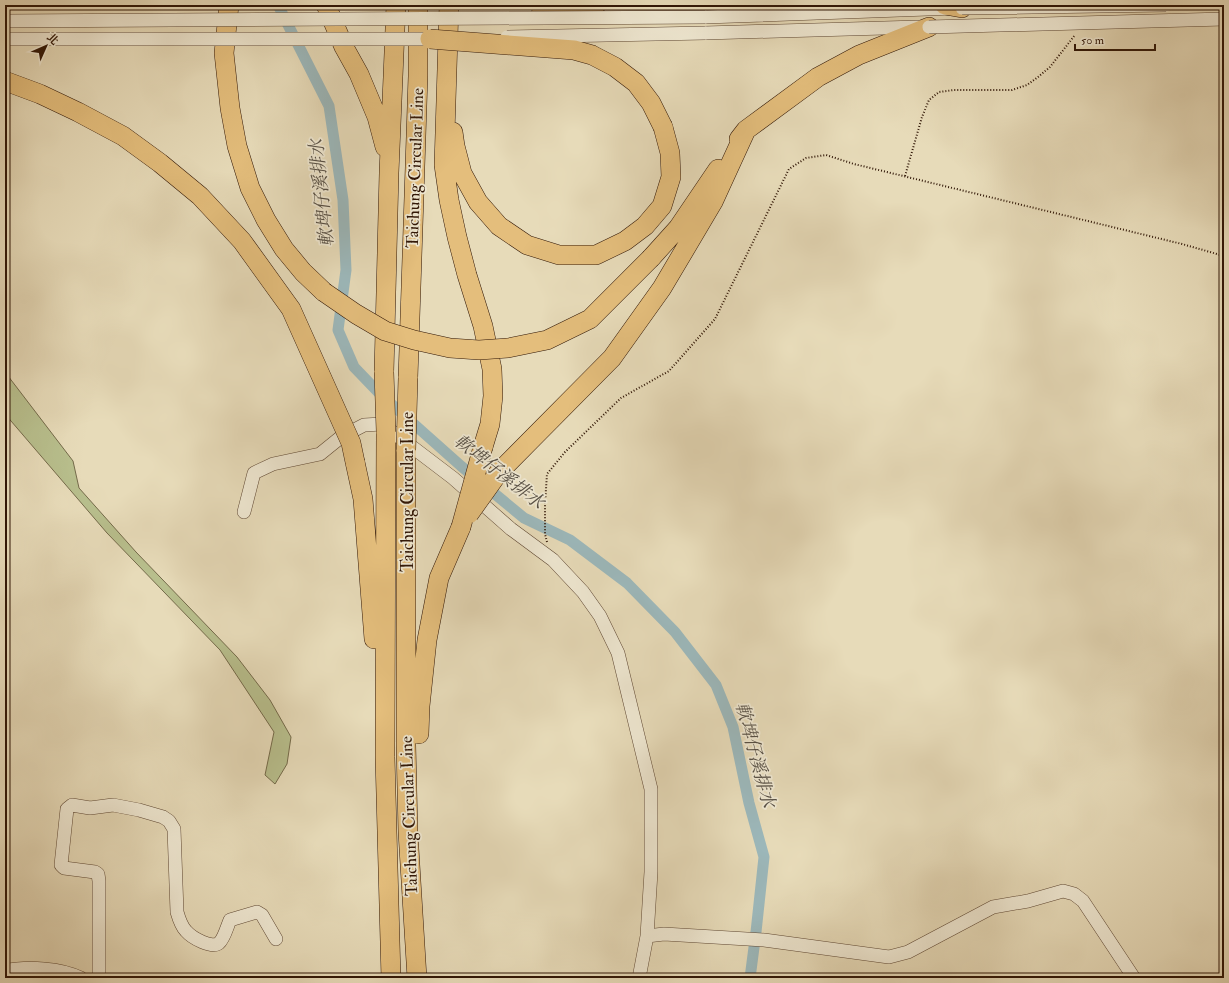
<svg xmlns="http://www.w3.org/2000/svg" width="1229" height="983" font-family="'IM FELL Double Pica','Noto Serif TC',serif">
	<rect width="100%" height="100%" fill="#e7dbb9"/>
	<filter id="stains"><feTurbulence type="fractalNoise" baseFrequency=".005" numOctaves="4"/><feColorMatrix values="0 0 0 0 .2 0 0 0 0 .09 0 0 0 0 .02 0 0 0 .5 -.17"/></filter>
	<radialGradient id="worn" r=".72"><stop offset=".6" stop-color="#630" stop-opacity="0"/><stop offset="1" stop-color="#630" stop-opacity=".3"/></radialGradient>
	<path fill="#b8bf8d" stroke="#746a4a" d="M5,372l68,89 6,27 57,64 101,105 33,43 21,37 -4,27 -12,20 -10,-9 9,-43 -54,-82 -113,-117 -102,-119z"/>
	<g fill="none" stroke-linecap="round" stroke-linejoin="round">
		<path stroke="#9cb8bb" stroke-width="11" d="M278,5l51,101 14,94 3,70 -8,60 16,37 25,26 82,73 63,52 46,22 57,43 48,49 41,53 17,42 16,76 15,54 -8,75 -6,46"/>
		<defs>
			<path id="minor" d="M705,17l250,-9
				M705,33l214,-6
				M244,512l10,-39 19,-9 47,-10 21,-17 23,-12 18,-1 71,54 58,51 42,31 30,32 17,24 18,37 33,136v83l-4,64 -8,42
				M647,936l17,-2 100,6 125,17 19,-5 85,-45 35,-6 35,-10 11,3 9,7 51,77
				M5,971c22,-5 56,-3 76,7
				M99,978v-97l-1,-7 -3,-2 -31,-4 -3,-3 6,-56 5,-4 18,3 23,-3 26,5 24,7 6,4 5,8 3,83c2,7 4,14 9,19 6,7 26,18 33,12 5,-4 8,-16 11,-23l27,-8 5,3 14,24"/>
			<path id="highway" d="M229,5l-5,48 6,55 7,38 13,42 16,32 18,29 19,23 21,20
				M326,5l18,42 15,27 18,43 8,30
				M449,5l-5,160 5,35 8,37 10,38 16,51 9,43 1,27 -3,28 -7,23
				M945,5l17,3
				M541,14l49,-5 6,-4
				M453,132l2,14 7,27 16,29 21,24 28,19 32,10h37l29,-14 20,-15 17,-20 9,-29 -1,-24 -7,-26
				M739,139l7,-9 72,-53 41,-22 70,-28
				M651,258l27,-30 40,-59
				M384,372l5,-199 7,-168
				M408,378l10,-302v-71
				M386,432l-1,325 6,221
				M406,450v295l2,87 9,146
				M355,462l8,37 11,140
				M499,472l113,-114 50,-70 51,-86 33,-72
				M419,734l1,-28 7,-66 12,-62 22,-51"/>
		</defs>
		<use href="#minor" stroke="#5e4733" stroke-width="14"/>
		<use href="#highway" stroke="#301606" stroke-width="20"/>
		<path stroke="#301606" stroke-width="2" stroke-dasharray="1 2" stroke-linecap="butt" d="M905,176l17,-59 7,-17 10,-8 15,-2h58l15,-5 11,-8 12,-10 25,-32
			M547,542l-2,-8v-30l2,-30 18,-22 56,-54 48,-27 46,-52 74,-150 17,-11 20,-3 28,9 328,80 42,12"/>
		<use href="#minor" stroke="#efe8d2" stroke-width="13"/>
		<use href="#highway" stroke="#e4be7c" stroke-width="19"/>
		<defs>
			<path id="minor-bridge" d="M962,8l204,-3
				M5,21l700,-4
				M929,27l295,-8
				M507,37l198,-4
				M5,39h432"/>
			<path id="highway-bridge" d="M430,39l144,11 18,5 23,12 21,16 15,20 12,24
				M5,81l35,13 38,18 45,24 37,27 40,33 42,45 49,68 60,134 4,19
				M324,292l32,22 29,17 29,9 36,8 29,2 29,-2 39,-8 43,-21 61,-61
				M384,372l2,60
				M406,450l2,-72
				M469,514l30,-42
				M461,527l22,-80"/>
		</defs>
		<use href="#minor-bridge" stroke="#5e4733" stroke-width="14" stroke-linecap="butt"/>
		<use href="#highway-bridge" stroke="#301606" stroke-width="20" stroke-linecap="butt"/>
		<use href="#minor-bridge" stroke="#efe8d2" stroke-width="13"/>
		<use href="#highway-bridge" stroke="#e4be7c" stroke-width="19"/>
	</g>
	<g text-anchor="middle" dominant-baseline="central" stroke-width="3.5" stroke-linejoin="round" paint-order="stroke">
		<g font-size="17" fill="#301606" stroke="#efe8d2">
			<text transform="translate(415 168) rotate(-88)">Taichung Circular Line</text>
			<text transform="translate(407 492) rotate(-90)">Taichung Circular Line</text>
			<text transform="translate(409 816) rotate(-92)">Taichung Circular Line</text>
		</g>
		<g font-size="18" font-style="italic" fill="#564f45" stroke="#efe8d2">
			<text transform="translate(322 193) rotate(-96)">軟埤仔溪排水</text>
			<text transform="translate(499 472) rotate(38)">軟埤仔溪排水</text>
			<text transform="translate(755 755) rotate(75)">軟埤仔溪排水</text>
		</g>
	</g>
	<rect width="1229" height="983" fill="none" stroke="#e7dbb9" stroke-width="20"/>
	<rect x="6" y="6" width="1217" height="971" fill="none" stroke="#301606" stroke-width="2"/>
	<rect x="10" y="10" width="1209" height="963" fill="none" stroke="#301606"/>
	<g transform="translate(46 46) rotate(45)" stroke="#efe8d2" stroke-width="3" paint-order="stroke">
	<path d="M0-3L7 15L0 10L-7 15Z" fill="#301606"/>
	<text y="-6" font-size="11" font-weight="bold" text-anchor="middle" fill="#301606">北</text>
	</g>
	<path d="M1075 44v6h80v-6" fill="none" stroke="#301606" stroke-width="2"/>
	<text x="1081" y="44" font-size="12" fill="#301606" stroke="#efe8d2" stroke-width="3" paint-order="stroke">50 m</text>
	<rect width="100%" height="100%" filter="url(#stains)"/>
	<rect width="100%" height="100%" fill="url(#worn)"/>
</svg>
